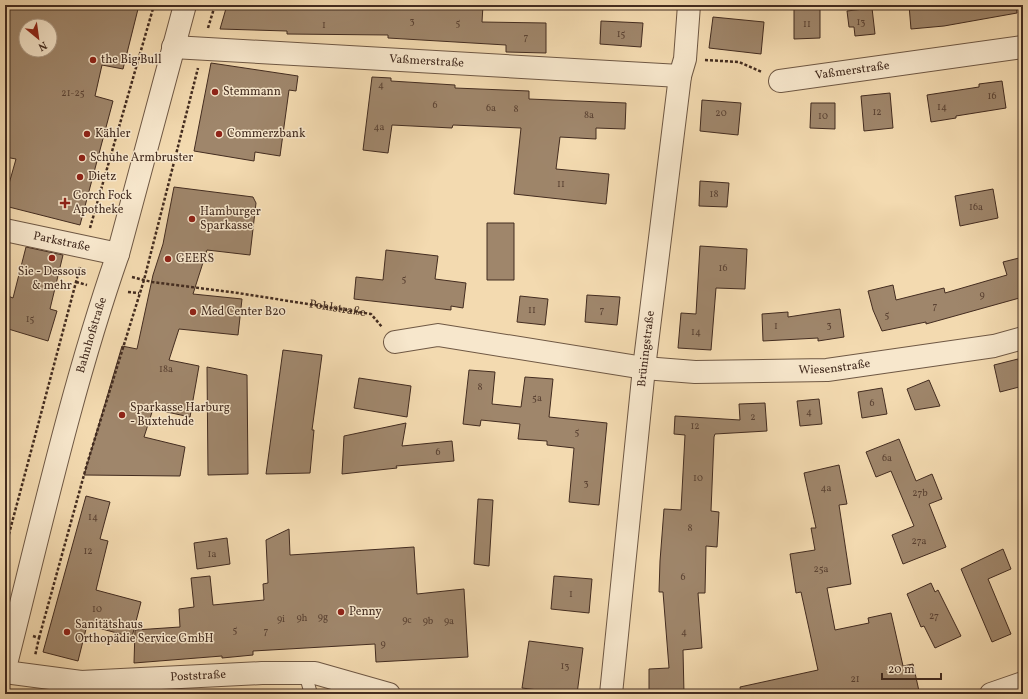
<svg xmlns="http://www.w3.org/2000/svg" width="1028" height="699" font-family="Vollkorn,serif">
	<rect width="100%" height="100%" fill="#f3dab0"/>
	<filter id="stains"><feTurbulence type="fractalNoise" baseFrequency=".005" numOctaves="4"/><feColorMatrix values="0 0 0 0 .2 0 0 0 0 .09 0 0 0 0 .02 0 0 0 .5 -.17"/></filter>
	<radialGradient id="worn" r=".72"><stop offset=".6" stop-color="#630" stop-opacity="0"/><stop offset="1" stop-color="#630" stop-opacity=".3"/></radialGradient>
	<path fill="#9f866b" stroke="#432c20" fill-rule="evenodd" d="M11,5h128l-16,64 -21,-4 -7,31 18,5 -33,124 -75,-19v-8l11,-39 -11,-2v-136zM26,26h24v24h-24z
		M227,5h256l-1,17 64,1v30l-40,-1v-7l-118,-7v-3l-101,-1v-3l-67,-2z
		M909,5h107l1,8 -73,13 -33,3z
		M872,8l3,26 -20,2 -1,-9h-5l-2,-16z
		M794,9h26v29l-26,1z
		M713,17l51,5 -3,32 -52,-6z
		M601,21l42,2 -2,24 -41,-3z
		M211,63l87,13 -2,15 -7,-1 -9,66 -25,-4 -1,9 -60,-10z
		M372,77l19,1v3l64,4v3l74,3v8l97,4 -1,26 -29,-1v11l-36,-2 -4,32 53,5 -3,30 -92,-10 7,-66 -68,-3 -1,3 -60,-3 -4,28 -25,-3z
		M1002,81l4,27 -50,8v2l-25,4 -4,-27 52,-8v-3z
		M890,93l3,35 -29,3 -3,-35z
		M702,100l39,3 -3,32 -38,-4z
		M811,103h24v26l-25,-1z
		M700,181l29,2 -2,24 -28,-1z
		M174,187l79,10 3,6 -6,52 -43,-5 -14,44 49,5 -4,36 -59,-6 -10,31 30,6 -9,51 -37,-8 -9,28 41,10 -5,29 -96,-1 38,-129 15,3 16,-74 10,-31z
		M993,189l5,29 -38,8 -5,-30z
		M487,223h27v57h-27z
		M700,246l47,3 -2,40 -29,-1 -5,62 -33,-2 3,-35 15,1z
		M26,247l37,8 -13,54 7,2 -9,30 -43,-13v-22l3,-10 5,2z
		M386,250l52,6 -3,23 31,4 -3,25 -12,-2v4l-97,-11 2,-22 27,3z
		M1023,257v40l-97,27v-2l-44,9 -9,-21 -5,-19 25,-6 3,15 48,-12 1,5 62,-18 -4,-13z
		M587,295l33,2 -3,28 -32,-3z
		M520,296l28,3 -3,26 -28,-3z
		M840,309l4,28 -26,4v-3l-55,3 -1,-27 26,-2v5z
		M283,350l39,5 -10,75h2l-4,43 -44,1z
		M1018,359l5,27 -23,6 -6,-27z
		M207,367l40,8 1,99 -40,1z
		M469,370l26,2 -3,32 29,3 4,-30 28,2 -4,38 58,6 -8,82 -30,-3 5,-54 -27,-3v-4l-29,-2 2,-15 -39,-4 -1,6 -17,-2z
		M359,378l52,8 -4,31 -53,-9z
		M929,380l11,26 -25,4 -8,-21z
		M882,388l5,26 -25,4 -4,-26z
		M819,399l3,25 -22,2 -3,-25z
		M765,403l2,28 -52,3 -1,3 -3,74 8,1 -2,35 -11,-1 -1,47h-7l4,55 -19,2 1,44h-35v-25l20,-1 -6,-76h-4l1,-31 4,-52 17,1 4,-75 -11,-1 1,-18 65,4 -1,-16z
		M406,423l-4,23 50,-5 2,20 -58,5 1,2 -55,6 2,-38z
		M899,439l17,42 16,-7 10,25 -13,5 17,43 -43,17 -11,-29 22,-9 -23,-55 -15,6 -10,-25z
		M839,465l8,39 -8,1 12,79 -24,4 8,42 34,-7 -1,-5 23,-5 12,53 10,-2 6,27 -12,3h-166l-1,-7 78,-17 -17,-78 -5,1 -6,-39 25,-4 -4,-22h5l-12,-55z
		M86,496l24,6 -10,37 8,2 -12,49 45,12 -9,35 -45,-12 -9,36 -35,-9z
		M478,499l15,1 -4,66 -15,-2z
		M289,529l1,26 124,-8 3,47 47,-5 4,68 -92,5 -1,-18 -122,7v4l-31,3v-2l-88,7 1,-33 45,-3 -1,-18 15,-2 -3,-29 19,-2 3,29 51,-5 -1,-16 5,-1 -2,-43z
		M227,538l3,26 -33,5 -3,-26z
		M1003,549l8,20 -23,10 23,55 -19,8 -31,-73z
		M554,576l38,3 -3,34 -38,-4z
		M931,583l4,9 3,-2 23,46 -26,12 -11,-22 -3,1 -14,-33z
		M529,641l54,7 -6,46h-32l1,-3 -24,-3z"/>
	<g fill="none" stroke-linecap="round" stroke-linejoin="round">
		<defs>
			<path id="service" d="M305,673l6,21"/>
			<g id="minor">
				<path id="s2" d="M173,47l507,29"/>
				<path id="s3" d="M780,81l243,-34"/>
				<path id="s4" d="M5,230l113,24"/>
				<path id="s5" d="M395,342l43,-7 206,33 51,4 132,-2 167,-24 29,-8"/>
				<path id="s6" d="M5,668c35,-138 66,-279 113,-414l67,-249"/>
				<path id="s7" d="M5,672l76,10 181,-9h53l74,21"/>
				<path id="s8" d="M611,694l33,-326 36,-292 5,-17 4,-54"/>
				<path d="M991,694l32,-11"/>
			</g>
		</defs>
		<use href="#service" stroke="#6f5844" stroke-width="14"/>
		<use href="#minor" stroke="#6f5844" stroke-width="24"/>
		<g stroke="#432c20" stroke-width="2.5" stroke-dasharray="3 2" stroke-linecap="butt">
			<path d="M208,28l7,-23"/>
			<path d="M705,60l34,2 23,10"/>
			<path d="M90,228l64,-223"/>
			<path id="s1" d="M132,277l20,5 86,11 133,21 11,13"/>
			<path d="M76,282l11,3"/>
			<path d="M128,292l11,1"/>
			<path d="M5,549l75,-282"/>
			<path d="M33,636l6,2 -4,18"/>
			<path d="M39,638l48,-174 57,-184 54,-212"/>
		</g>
		<use href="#service" stroke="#f7e7cc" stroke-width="12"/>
		<use href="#minor" stroke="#f7e7cc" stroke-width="22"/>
	</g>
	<g fill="#8f2418" stroke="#f7e7cc" stroke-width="1.5">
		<circle cx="93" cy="60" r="4"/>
		<circle cx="215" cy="92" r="4"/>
		<circle cx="87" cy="134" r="4"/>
		<circle cx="219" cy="134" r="4"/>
		<circle cx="82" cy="158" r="4"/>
		<circle cx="80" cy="177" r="4"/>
		<path d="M63 197h4v4h4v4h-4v4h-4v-4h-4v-4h4z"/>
		<circle cx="192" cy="219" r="4"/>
		<circle cx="52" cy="258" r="4"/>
		<circle cx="168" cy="259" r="4"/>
		<circle cx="193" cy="312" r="4"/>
		<circle cx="122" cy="415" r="4"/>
		<circle cx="341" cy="612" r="4"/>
		<circle cx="67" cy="632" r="4"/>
	</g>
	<g text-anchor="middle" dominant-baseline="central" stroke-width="3" stroke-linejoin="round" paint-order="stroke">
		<g font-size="10" fill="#5a4233">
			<text x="412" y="21">3</text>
			<text x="861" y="22">13</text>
			<text x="458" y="23">5</text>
			<text x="807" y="24">11</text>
			<text x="324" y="25">1</text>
			<text x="621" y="34">15</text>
			<text x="526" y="37">7</text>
			<text x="381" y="85">4</text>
			<text x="73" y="93">21-25</text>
			<text x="992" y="96">16</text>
			<text x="435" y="105">6</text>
			<text x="942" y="107">14</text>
			<text x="491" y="108">6a</text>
			<text x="516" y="109">8</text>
			<text x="877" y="112">12</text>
			<text x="721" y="113">20</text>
			<text x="589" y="115">8a</text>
			<text x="823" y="116">10</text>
			<text x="379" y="127">4a</text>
			<text x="561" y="184">11</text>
			<text x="714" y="194">18</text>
			<text x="976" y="207">16a</text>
			<text x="723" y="268">16</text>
			<text x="404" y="279">5</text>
			<text x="982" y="295">9</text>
			<text x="935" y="306">7</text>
			<text x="532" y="310">11</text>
			<text x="602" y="310">7</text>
			<text x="887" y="315">5</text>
			<text x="30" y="319">15</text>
			<text x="829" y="325">3</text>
			<text x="776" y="326">1</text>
			<text x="696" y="332">14</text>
			<text x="166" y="369">18a</text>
			<text x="480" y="387">8</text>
			<text x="537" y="398">5a</text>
			<text x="872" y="403">6</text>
			<text x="809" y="412">4</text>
			<text x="753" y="417">2</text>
			<text x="695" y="426">12</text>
			<text x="577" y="432">5</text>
			<text x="438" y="452">6</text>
			<text x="887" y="458">6a</text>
			<text x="698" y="478">10</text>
			<text x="586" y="483">3</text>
			<text x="826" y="488">4a</text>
			<text x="920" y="493">27b</text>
			<text x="93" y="517">14</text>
			<text x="690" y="528">8</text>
			<text x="919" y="541">27a</text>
			<text x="88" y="551">12</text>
			<text x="212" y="554">1a</text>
			<text x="821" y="569">25a</text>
			<text x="683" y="577">6</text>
			<text x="571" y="594">1</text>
			<text x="97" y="609">10</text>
			<text x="934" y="616">27</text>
			<text x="323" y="617">9g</text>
			<text x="302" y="618">9h</text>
			<text x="281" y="619">9i</text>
			<text x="407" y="620">9c</text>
			<text x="428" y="621">9b</text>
			<text x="449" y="621">9a</text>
			<text x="235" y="630">5</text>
			<text x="266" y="631">7</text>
			<text x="684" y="632">4</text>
			<text x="383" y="644">9</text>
			<text x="565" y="666">13</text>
			<text x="855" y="679">21</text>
		</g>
		<g font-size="12" fill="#432c20" stroke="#f7e7cc" text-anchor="start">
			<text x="101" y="60">the Big Bull</text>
			<text x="223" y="92">Stemmann</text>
			<text x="95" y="134">Kähler</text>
			<text x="227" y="134">Commerzbank</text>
			<text x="90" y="158">Schuhe Armbruster</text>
			<text x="88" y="177">Dietz</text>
			<text x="73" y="196">Gorch Fock<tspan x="73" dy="14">Apotheke</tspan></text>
			<text x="200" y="212">Hamburger<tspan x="200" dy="14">Sparkasse</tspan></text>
			<text x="176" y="259">GEERS</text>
			<text x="52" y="272" text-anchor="middle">Sie - Dessous<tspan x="52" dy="14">&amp; mehr</tspan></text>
			<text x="201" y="312">Med Center B20</text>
			<text x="130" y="408">Sparkasse Harburg<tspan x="130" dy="14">- Buxtehude</tspan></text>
			<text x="349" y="612">Penny</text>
			<text x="75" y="625">Sanitätshaus<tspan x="75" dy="14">Orthopädie Service GmbH</tspan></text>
		</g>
		<g font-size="12" fill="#432c20" stroke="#f7e7cc">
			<text stroke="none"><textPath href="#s2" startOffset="254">Vaßmerstraße</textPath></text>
			<text stroke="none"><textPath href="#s3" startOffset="73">Vaßmerstraße</textPath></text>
			<text stroke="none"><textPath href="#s4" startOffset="58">Parkstraße</textPath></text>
			<text stroke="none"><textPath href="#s1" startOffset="208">Pohlstraße</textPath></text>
			<text stroke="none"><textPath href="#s6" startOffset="344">Bahnhofstraße</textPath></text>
			<text stroke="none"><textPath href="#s8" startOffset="347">Brüningstraße</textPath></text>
			<text stroke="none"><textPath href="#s5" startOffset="443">Wiesenstraße</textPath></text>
			<text stroke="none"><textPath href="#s7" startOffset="194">Poststraße</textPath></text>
		</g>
	</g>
	<rect width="1028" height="699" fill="none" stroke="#f3dab0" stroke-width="20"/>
	<rect x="6" y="6" width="1016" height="687" fill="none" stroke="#432c20" stroke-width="2"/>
	<rect x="10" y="10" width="1008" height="679" fill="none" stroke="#432c20"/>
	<g transform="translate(38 38) rotate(151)"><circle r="19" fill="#f7e7cc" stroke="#af9c87"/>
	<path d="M0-3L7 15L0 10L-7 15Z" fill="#8f2418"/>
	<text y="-6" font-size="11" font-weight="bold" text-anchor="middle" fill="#432c20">N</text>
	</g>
	<path d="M882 673v6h59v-6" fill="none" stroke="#432c20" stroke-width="2"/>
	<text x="888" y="673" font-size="12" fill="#432c20" stroke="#f7e7cc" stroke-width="3" paint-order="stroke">20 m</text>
	<rect width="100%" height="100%" filter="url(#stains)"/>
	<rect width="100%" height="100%" fill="url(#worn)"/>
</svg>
